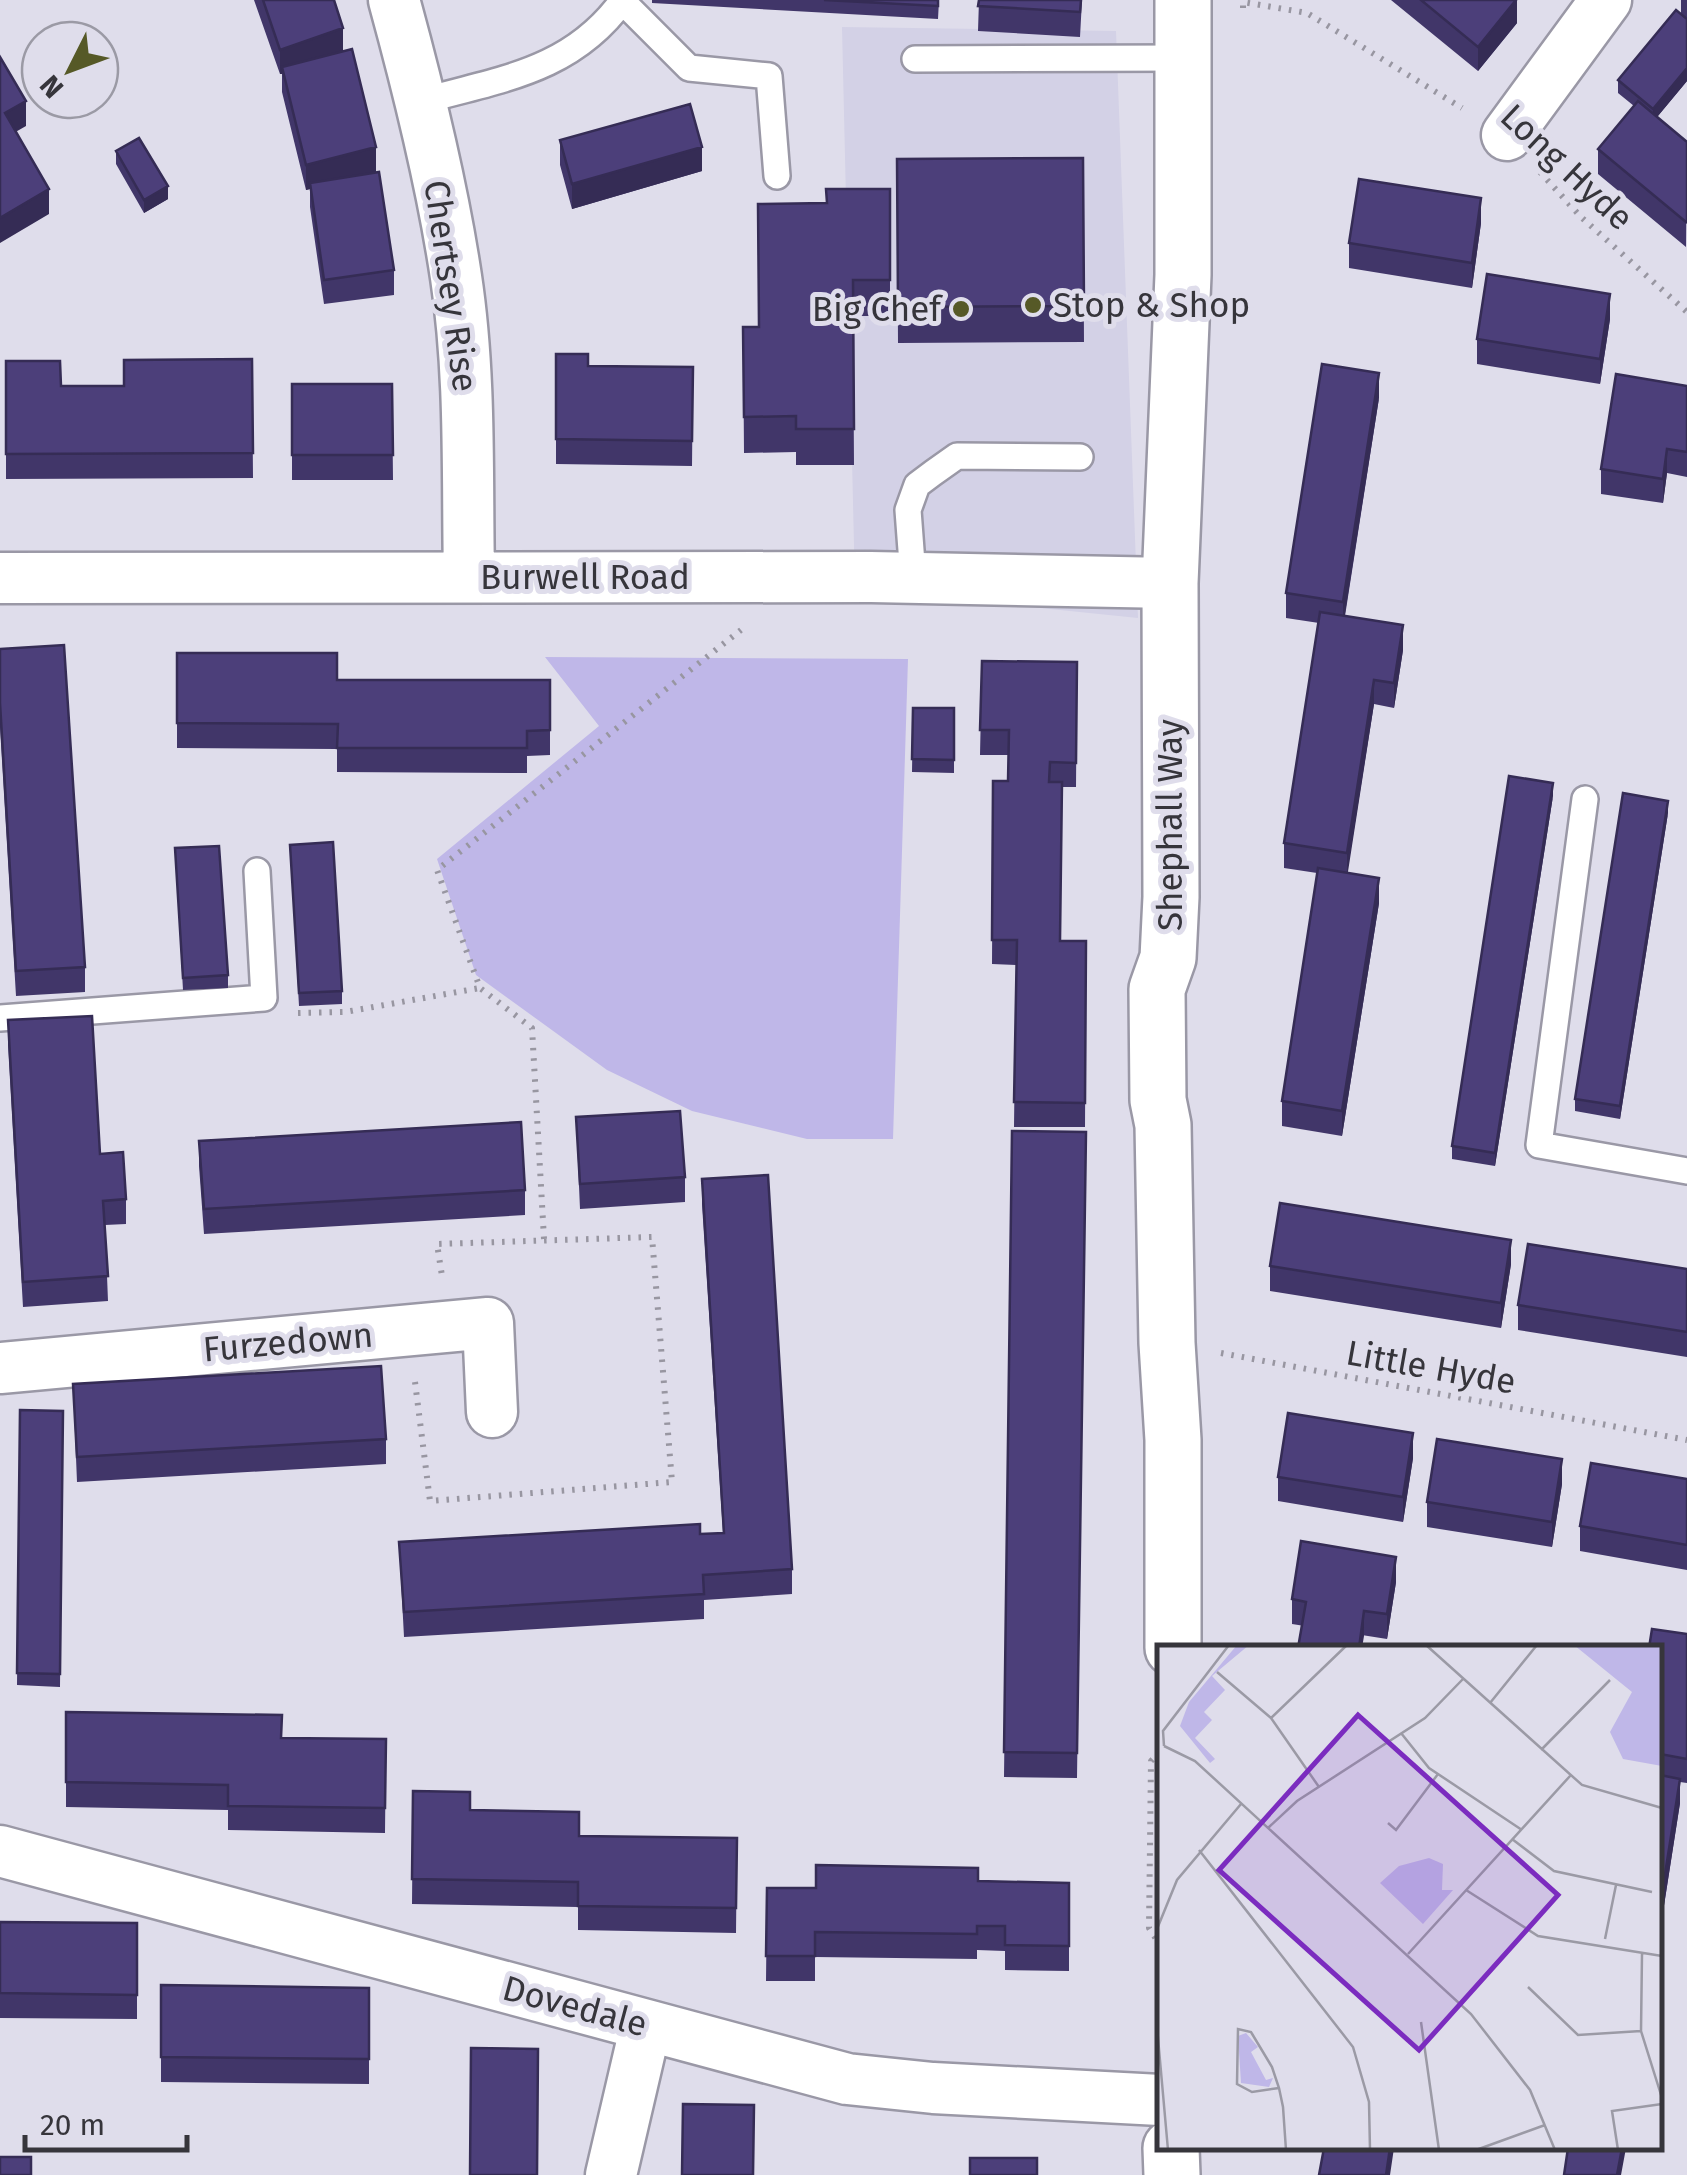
<svg xmlns="http://www.w3.org/2000/svg" width="1687" height="2175" font-family="'Fira Sans',sans-serif">
	<rect width="100%" height="100%" fill="#dfddeb"/>
	<path fill="#d3d1e6" d="M842,27l274,4 22,587 -283,-29z"/>
	<path fill="#bfb7e8" d="M545,657l363,2 -15,480h-86l-115,-28 -85,-41 -131,-95 -39,-116 162,-133z"/>
	<g fill="none" stroke-linecap="round" stroke-linejoin="round">
		<defs>
			<path id="service" d="M622,1l67,67 80,8 8,100
				M915,59l269,-1
				M422,101c79,-22 150,-30 201,-101
				M913,577l-5,-67 9,-25 16,-12 24,-17 123,1
				M1585,799l-46,346 148,26
				M0,1018l264,-20 -7,-127"/>
			<path id="minor" d="M394,0c25,91 48,183 62,277 15,99 11,200 13,300
				M1507,135l99,-135
				M0,578l871,-1 299,6
				M0,1368l488,-45 4,89
				M0,1851l847,228 86,9 227,12
				M611,2175l35,-150"/>
			<path id="tertiary" d="M1173,1648v-208l-6,-97 -4,-218 -5,-25 -1,-111 11,-31 3,-61 -1,-314 13,-308v-275
				M1171,2148l1,27"/>
		</defs>
		<use href="#service" stroke="#9a98a6" stroke-width="30"/>
		<use href="#minor" stroke="#9a98a6" stroke-width="55"/>
		<use href="#tertiary" stroke="#9a98a6" stroke-width="60"/>
		<path stroke="#9896a1" stroke-width="6" stroke-dasharray="2.5 8" stroke-linecap="butt" d="M1243,8v-6l64,11 155,95
			M1540,172l41,45 106,95
			M298,1013l47,-1 135,-24
			M544,1239l-12,-211 -52,-40 -43,-118 304,-240
			M1221,1353l466,87
			M415,1382l15,119 242,-19 -20,-245 -215,7 5,32
			M1160,1752l-9,9 -2,167 11,17"/>
		<use href="#service" stroke="#fff" stroke-width="25"/>
		<use href="#minor" stroke="#fff" stroke-width="50"/>
		<use href="#tertiary" stroke="#fff" stroke-width="55"/>
	</g>
	<path fill="#413669" d="M254,0h80l9,51 33,121 -7,2 25,96v25l-70,9 -14,-97v-18l-4,1 -24,-98v-18h-2z
		M652,0h287l-1,19 -286,-16z
		M979,0h103l-2,37 -102,-6z
		M1391,0h126v23l-39,48z
		M1681,0h6v81l-30,36 30,25 -1,105 -88,-73v-25l36,-43 -16,-13v-13l63,-66z
		M560,140l142,31 -130,38 -12,-44z
		M116,151l52,48 -24,14 -28,-49z
		M1083,158l1,184 -186,1 -1,-184z
		M890,189v127h-37l1,149h-58v-13l-52,1 -1,-126h16l67,-124z
		M1481,223l-9,65 -123,-20v-25z
		M1610,319l-10,65 -123,-20v-25z
		M556,354l32,12 105,1 -1,99 -136,-2z
		M252,359l1,119 -247,1v-118l55,25h63z
		M292,384h100l1,96h-101z
		M1687,386v91l-20,-4 -4,30 -62,-9v-25z
		M1379,398l-34,218 58,34 -9,58 -20,-4 -27,169 32,30 -37,233 -60,-10v-25l35,-228 -33,-5v-25l35,-220 -33,-5v-25z
		M0,649l85,318v25l-69,4 -16,-269z
		M177,653l160,27h213v75l-23,1v17l-190,-1v-23l-160,-1z
		M982,661l95,1 -1,125h-14l-2,154h26l-1,186h-71l2,-162 -24,-1 1,-183h15v-26h-28z
		M913,708h41v65l-42,-1z
		M1553,796l-58,370 -43,-7v-13z
		M1668,813l-48,306 -45,-8v-12z
		M290,845l52,146v13l-43,2z
		M175,848l53,127v13l-45,2z
		M8,1020l92,134 26,45v25l-21,1 3,76 -85,6 -15,-262z
		M576,1117l109,60v25l-105,7z
		M1012,1131l74,1 -9,646 -73,-1z
		M199,1141l326,49v25l-321,19 -5,-68z
		M702,1179l90,390v25l-88,6v19l-300,18 -5,-95 324,-9 -21,-329z
		M1511,1264l-10,64 -231,-37v-25z
		M1687,1269v88l-169,-27v-25z
		M73,1384l313,55v25l-309,18z
		M20,1410l43,1 -3,276 -43,-2z
		M1413,1458l-10,64 -125,-21v-24z
		M1687,1479v91l-107,-19v-25z
		M1562,1484l-10,63 -125,-20v-25z
		M1396,1582l-9,57 -95,-15v-25z
		M1687,1634v149l-7,-1v21l-20,128v-283z
		M66,1712l216,26 104,1 -1,94 -157,-3v-20l-162,-3z
		M413,1791l57,19 109,26 158,2 -1,95 -158,-3v-23l-166,-3z
		M978,1881l91,2v88l-64,-1v-19l-28,-1v9l-162,-2v24h-49l1,-93h49z
		M0,1922l137,1v96l-137,-1z
		M161,1985l208,3v96l-208,-2z"/>
	<path fill="#352c55" d="M1516,0h1v23l-39,48v-24z
		M343,28v25l-61,14v7h-2v-24z
		M1687,68v13l-34,41v-13z
		M26,101v25l-21,12v-25z
		M376,147v25l-65,16 -1,-5v6l-4,1v-25z
		M702,147v24l-130,38v-25z
		M168,186v13l-24,14v-13z
		M49,189v25l-49,29v-25z
		M1481,198v25l-9,65v-25z
		M1610,294v25l-10,65v-25z
		M1379,373v25l-36,228v-24z
		M1667,449v24l-4,30v-24z
		M1403,625v25l-9,58v-25z
		M1374,680v24l-27,174v-25z
		M1553,783v13l-58,370v-13z
		M1668,801v12l-48,306v-13z
		M1379,878v25l-37,233v-25z
		M1511,1240v24l-10,64v-25z
		M1413,1433v25l-10,64v-25z
		M1562,1459v25l-10,63v-25z
		M1396,1557v25l-9,57v-25z
		M1364,1611v25l-2,12h-3z
		M1680,1779v24l-20,128v-25z
		M1390,2148h4l-4,27h-4z
		M1622,2148h4l-5,27h-4z"/>
	<path fill="#4c3f7a" stroke="#352c55" stroke-width="2.5" d="M263,0h71l9,28 -63,22z
		M824,0h114v6z
		M979,0h102l-1,12 -102,-6z
		M1421,0h95l-38,47z
		M1676,10l11,9v49l-34,41 -35,-29z
		M352,49l24,98 -70,18 -24,-98z
		M0,57l26,44 -21,12 44,76 -49,29z
		M1638,101l49,41v78l-1,2 -88,-73z
		M690,104l12,43 -130,37 -12,-44z
		M139,138l29,48 -24,14 -28,-49z
		M1083,158l1,148 -186,1 -1,-148z
		M379,172l15,98 -70,10 -14,-97z
		M1359,179l122,19 -9,65 -123,-20z
		M826,189h64v91h-37l1,149h-58v-13l-52,1 -1,-90h16l-1,-123 69,-1z
		M1487,274l123,20 -10,65 -123,-20z
		M556,354h32v12l105,1 -1,74 -136,-2z
		M252,359l1,94 -247,1v-93h54l1,25h63v-26z
		M1322,364l57,9 -36,229 -57,-9z
		M1616,374l71,12v66l-20,-3 -4,30 -62,-10z
		M292,384h100l1,71h-101z
		M1320,612l83,13 -9,58 -20,-3 -27,173 -63,-10z
		M64,645l21,322 -69,4 -16,-268v-54z
		M177,653h160v27h213v50l-23,1v17h-190l1,-24 -161,-1z
		M982,661l95,1 -1,101 -26,-1 -1,20h13l-2,159h26l-1,162 -71,-1 3,-162h-25l1,-159h15l1,-51h-29z
		M913,708h41v52l-42,-1z
		M1509,776l44,7 -58,370 -43,-7z
		M1623,793l45,8 -48,305 -45,-7z
		M333,842l9,149 -43,2 -9,-148z
		M219,846l9,129 -45,3 -8,-130z
		M1318,868l61,10 -37,233 -60,-10z
		M92,1016l8,138 23,-2 3,47 -23,2 5,75 -85,6 -15,-262z
		M680,1111l5,66 -105,7 -4,-67z
		M521,1122l4,68 -321,19 -5,-68z
		M1012,1131l74,1 -9,621 -73,-1z
		M768,1175l24,394 -89,6 1,19 -300,18 -5,-70 301,-18v10l24,-1 -22,-354z
		M1280,1203l231,37 -10,63 -231,-37z
		M1528,1244l159,25v63l-169,-27z
		M381,1366l5,73 -309,18 -4,-73z
		M20,1410l43,1 -3,263 -43,-1z
		M1288,1413l125,20 -10,64 -125,-20z
		M1437,1439l125,20 -10,63 -125,-20z
		M1591,1463l96,16v66l-107,-19z
		M1301,1541l95,16 -9,57 -23,-3 -5,37h-61l8,-46 -14,-3z
		M1652,1629l35,5v125l-27,-5v-106h-11z
		M66,1712l216,3 -1,23 105,1 -1,69 -157,-2v-21l-162,-3z
		M1660,1775l20,4 -20,127z
		M413,1791l57,1v18l109,2v24l158,2 -1,70 -158,-2v-24l-166,-3z
		M816,1865l162,3v13l91,2v63l-64,-1v-19h-28v8l-162,-2v24h-49l1,-68h49z
		M0,1922l137,1v72l-137,-2z
		M161,1985l208,3v71l-208,-2z
		M471,2048l67,1 -1,126h-67z
		M683,2104l71,1 -1,70h-71z
		M1324,2148h66l-4,27h-67z
		M1568,2148h54l-5,27h-53z
		M0,2157h31v18h-31z
		M970,2158h67v17h-67z"/>
	<g fill="#565927" stroke="#dfddeb" stroke-width="4">
		<circle cx="1033" cy="305" r="10"/>
		<circle cx="961" cy="309" r="10"/>
	</g>
	<g text-anchor="middle" dominant-baseline="central" stroke-width="10" stroke-linejoin="round" paint-order="stroke">
		<g font-size="35" fill="#36353b" stroke="#dfddeb">
			<text transform="translate(1567 167) rotate(43)">Long Hyde</text>
			<text transform="translate(451 286) rotate(82)">Chertsey Rise</text>
			<text x="585" y="577">Burwell Road</text>
			<text transform="translate(1170 825) rotate(-90)">Shephall Way</text>
			<text transform="translate(288 1342) rotate(-5)">Furzedown</text>
			<text transform="translate(1431 1367) rotate(10)">Little Hyde</text>
			<text transform="translate(575 2006) rotate(15)">Dovedale</text>
		</g>
		<g font-size="35" fill="#36353b" stroke="#dfddeb" text-anchor="start">
			<text x="1053" y="305">Stop &amp; Shop</text>
			<text x="941" y="309" text-anchor="end">Big Chef</text>
		</g>
	</g>
	<g transform="translate(1157 1645)">
		<rect width="505" height="505" fill="#dfddeb"/>
		<path d="M80,0h12l-37,31 13,14 -21,22 8,8 -17,18 20,21 -5,4 -30,-37 9,-24zM417,0h88v121l-39,-7 -13,-27 22,-40zM272,213l14,6 -1,26h11l-30,34 -43,-41 19,-17zM89,388l12,14 -7,5 15,28 7,-2 -4,9 -28,-4 -3,-47z" fill="#bfb7e8"/>
		<path fill="none" stroke="#9b9aa5" stroke-width="2.5" d="M269,0l156,140 80,23M60,27l54,46M333,58l47,-58M244,88l28,35 93,62M7,101l31,15 276,253 59,76 25,60M7,101l-1,-15 66,-86M384,105l69,-70M162,142l-48,-69 76,-73M231,178l8,7 42,-56M111,183l29,-27 128,-83 38,-39M355,194l42,32 98,21M42,205l154,197 16,55 1,48M309,245l72,46 124,20M0,284l20,-49 64,-76M448,294l11,-54M251,309l162,-178M485,309l-1,77 21,67M371,342l50,48 63,-4M264,377l18,128M0,382l11,123M122,443l-27,4 -15,-8 1,-55 13,3 21,35 7,21 4,19 3,43M319,505l69,-25M461,505l-6,-39 50,-7"/>
		<path fill="#7b2cbf" fill-opacity="0.15" stroke="#7b2cbf" stroke-width="5" d="M201,70l200,180 -139,155 -200,-180z"/>
		<rect width="505" height="505" fill="none" stroke="#36353b" stroke-width="5"/>
	</g>
	<g transform="translate(70 70) rotate(228)"><circle r="48" fill="#dfddeb" stroke="#9b9aa5" stroke-width="2.5"/>
	<path d="M0-8L18 38L0 25L-18 38Z" fill="#565927"/>
	<text y="-15" font-size="28" font-weight="bold" text-anchor="middle" fill="#36353b">N</text>
	</g>
	<path d="M25 2135v15h162v-15" fill="none" stroke="#36353b" stroke-width="5"/>
	<text x="40" y="2135" font-size="30" fill="#36353b" stroke="#dfddeb" stroke-width="8" paint-order="stroke">20 m</text>
</svg>
